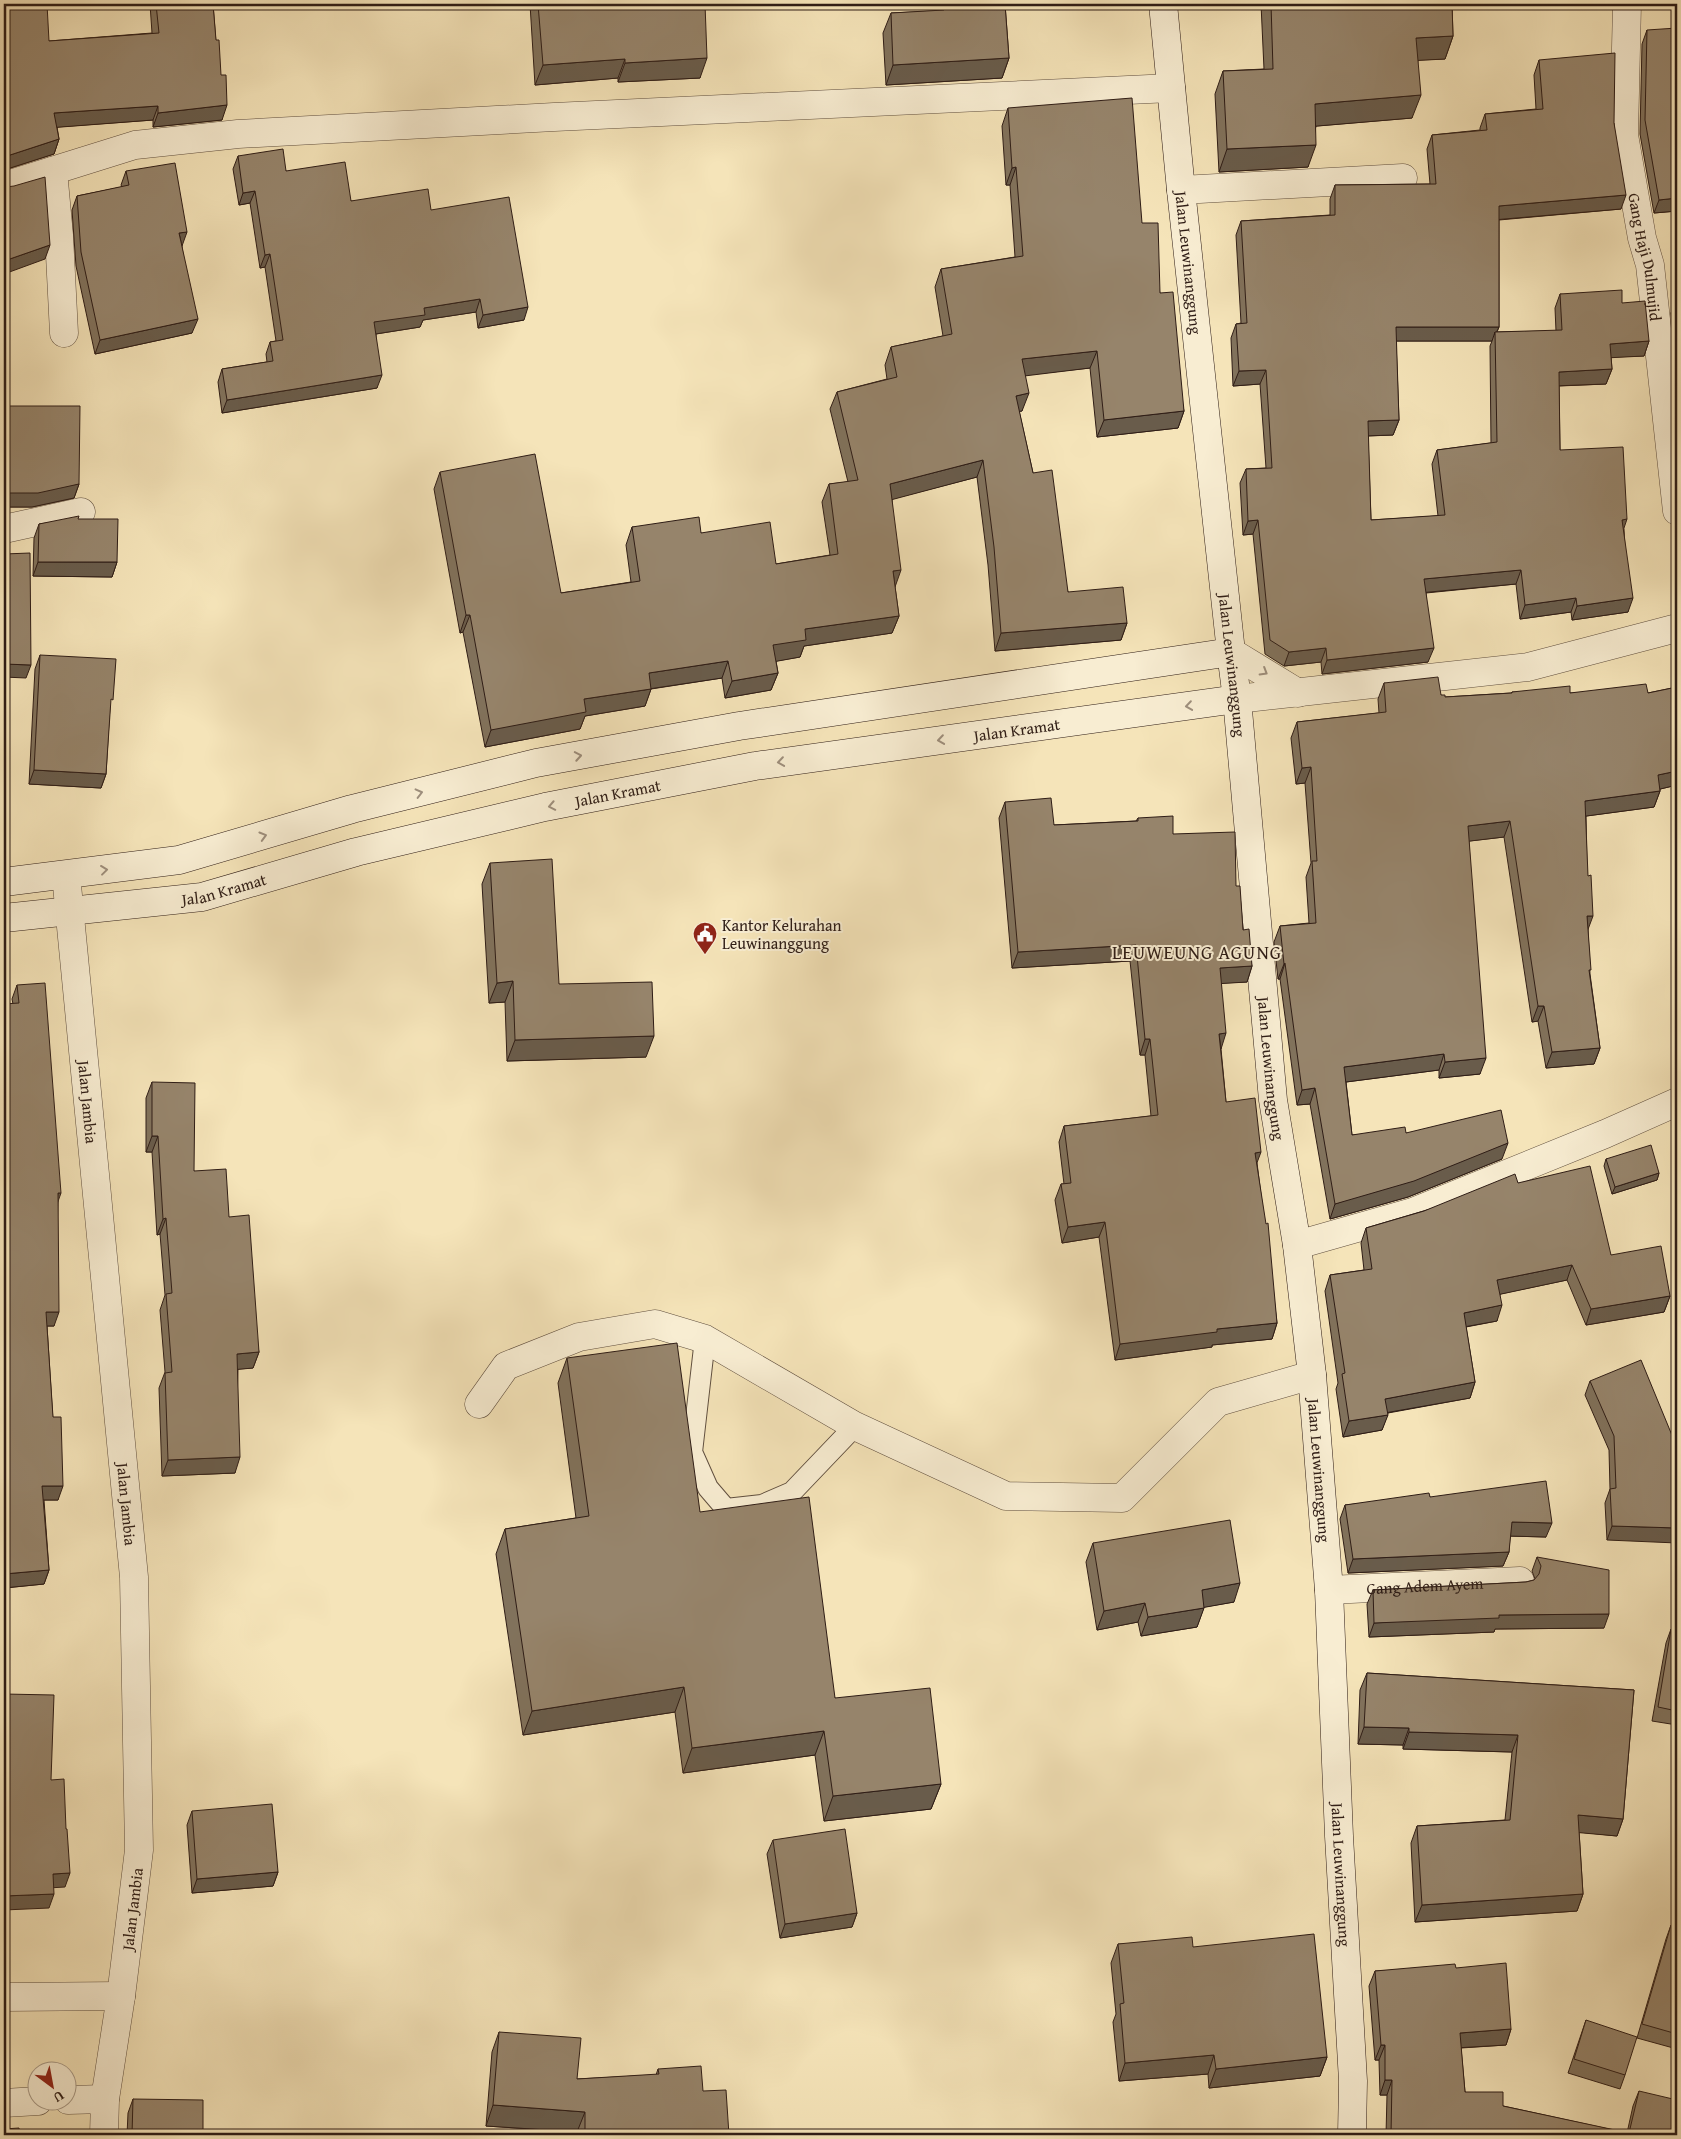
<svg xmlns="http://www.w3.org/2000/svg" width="1681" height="2139" font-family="'Gentium Book Plus',serif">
	<rect width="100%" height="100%" fill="#f5e4b9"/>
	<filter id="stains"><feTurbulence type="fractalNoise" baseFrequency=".004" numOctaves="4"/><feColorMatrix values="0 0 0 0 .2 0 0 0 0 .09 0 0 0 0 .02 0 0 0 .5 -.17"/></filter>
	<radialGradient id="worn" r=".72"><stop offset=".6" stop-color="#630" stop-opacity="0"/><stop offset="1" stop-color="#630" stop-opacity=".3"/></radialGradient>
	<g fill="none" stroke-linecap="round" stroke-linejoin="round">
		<defs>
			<path id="service" d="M705,1339l-13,113 16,36 18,21 36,-4 30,-13 63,-66"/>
			<g id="minor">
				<path id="s1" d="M1627,4l-3,131 18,103 8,27 27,246"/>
				<path d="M53,171l6,64 5,98"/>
				<path d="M4,186l131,-41 103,-11 316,-17 617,-29"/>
				<path d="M1181,190l222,-12"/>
				<path d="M4,529l77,-17"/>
				<path d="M1231,652l67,41"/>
				<path d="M1237,699l291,-32 149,-39"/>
				<path id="s2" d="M66,875l68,702 5,273 -18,146 -16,103 -1,36"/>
				<path d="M1297,1245l116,-33 192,-78 72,-32"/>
				<path d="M479,1404l27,-38 73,-29 76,-13 50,15 150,87 151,70 116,2 96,-96 94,-27"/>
				<path id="s3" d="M1329,1590l191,-9"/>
				<path d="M4,1997l117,-1"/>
				<path d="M68,2100l37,-1"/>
				<path d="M4,2103l34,-2"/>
			</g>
			<g id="secondary">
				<path id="s4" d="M1163,4l18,186 50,462 6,47 36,401 24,145 15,130 17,215 10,246 14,245 -1,54"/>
				<path d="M4,882l175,-22 173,-51 184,-46 203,-37 492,-74"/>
				<path id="s5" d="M4,918l198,-21 154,-45 189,-45 210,-41 482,-67"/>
			</g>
		</defs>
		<use href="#service" stroke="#604f3f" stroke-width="22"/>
		<use href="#minor" stroke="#604f3f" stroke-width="29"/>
		<use href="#secondary" stroke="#2f1d16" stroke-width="29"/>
		<use href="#service" stroke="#f8edd2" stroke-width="20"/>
		<use href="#minor" stroke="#f8edd2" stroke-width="28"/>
		<use href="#secondary" stroke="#f8edd2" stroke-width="28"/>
	</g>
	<path fill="#81725c" stroke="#2f1d16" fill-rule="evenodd" d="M4,4l45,37 103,-8 -2,-29h63l9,116 -69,7v-7l-96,7 2,12 -5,15 -50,16z
		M530,4h175l-5,74 -82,4v-4l-83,7z
		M934,4h71l4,54 -7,20 -116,7 -3,-52 8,-20 44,-2z
		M1261,4h191l1,32 -8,23 -27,1 -6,58 -96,8 -8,41 -89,5 -4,-78 8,-23 41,-2z
		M1647,30l30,181 -23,2 -14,-79 2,-90z
		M1539,60l75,63 7,86 -122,11v107l-2,5 59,-1 -1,-23 5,-14 62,9 27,38 -5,15 -33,1 1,12 -6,15 -47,2 1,64 64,79 4,83 -56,8 -1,-8 -51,7 -4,-35 -90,9 2,69 -106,12 -1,-12 -37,4 -19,-12 -12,-120 -10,1 -3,-52 6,-14 20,-1 -6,-84 -27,2 -2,-48 5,-14 5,-1 -5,-88 5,-14 89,-6v-16l5,-14 95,-1 -3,-35 5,-14 48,-5v-2l5,-14 51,-5 -2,-34zM1396,341h96l-2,5 1,97 -54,7 -5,14 6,52 -67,4 -3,-84 25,-1 6,-15z
		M1008,108l134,115 18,70 24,118 -6,17 -81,9 -7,-69 -65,7 -3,36h-3l14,62 35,119 59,31 -6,17 -126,11 -7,-86 -11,-88 -85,22 3,88 4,29 -7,17 -88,13 -4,11 -24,4 2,12 -7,17 -46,8 -3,-20 -71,11 -6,17 -60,10 -5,13 -95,18 -22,-115 -3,1 -26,-144 6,-17 121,121 70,-11 -5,-37 6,-18 69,6 75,31 54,-9 -8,-53 7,-18 19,-2 -18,-73 7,-17 50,-13 -2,-14 6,-18 52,-11 -8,-49 6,-18 74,-12 -5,-72h-4l-4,-59z
		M238,156l48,15 65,30 80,9 93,110 -46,8 -2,-16 -53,8 -3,7 -44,7 1,54 -155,25 -4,-31 4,-13 45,-7 -1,-8 4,-12 6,-1 -11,-74 -5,1 -10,-65 -11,2 -6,-36z
		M126,171l56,75 10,87 -97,21 -19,-88 -4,-56 5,-14 45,-9 -1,-2z
		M1676,300h1v63h-1l-5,-50z
		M8,406l71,78 -5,14 -42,9h-28v-89z
		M78,519l39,43 -5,15 -79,-1 1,-38 5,-14z
		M40,655l70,51 -4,68 -5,14 -72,-4 6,-115z
		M1384,683l57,12 4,2 66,-4 1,-1 58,1h78l29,-6v98l-17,4v2l-6,16 -68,9 2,114 2,44 10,74 -6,16 -48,4 -8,-47 -6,1 -28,-185 -35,4 11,233 -41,4v-8l-93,12 6,53 54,-2 96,26 -94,38 -78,22 -20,-115 -13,1 -17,-126h-2l-4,-37 6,-16 29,-3 -3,-46 5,-14 -6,-80 -9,1 -5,-46 6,-16 82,-9 -1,-14z
		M1005,802l49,23 82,-4 2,-3 35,16 63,52 7,44 9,36 -5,16 -26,1v66l5,53 31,61 20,160 -5,16 -60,6v2l-97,13 -16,-123 -37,6 -7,-43 6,-16h3l-5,-42 5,-16 87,-10 -6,-61h-5l-10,-94 -118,7 -13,-150z
		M490,863l69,121 87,73 -139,4 -2,-59 -16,1 -7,-119z
		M17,985l41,216 -4,125h-7l11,174h-14l5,70 -5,14 -40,4v-584h9l-1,-5z
		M152,1082l42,89 35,46 30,135 -6,16 -15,1 -3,104 -73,3 -3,-88 6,-16 -5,-62 5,-15 -5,-61 -3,1 -5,-83h-6v-54z
		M1606,1159l53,14 -2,7 -45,14 -8,-28z
		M1518,1183l93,72 59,41 -6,16 -78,13 -19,-45 -67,14 -3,27 -31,6 9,55 -5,16 -82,15 -6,17 -39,7 -7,-48 2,-6 -13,-92 5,-16 34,-5 -3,-27 5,-15z
		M567,1358l133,154 135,186 106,86 -10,25 -107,12 -9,-66 -132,18 -8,-61 -152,23 -27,-181 9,-25 71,-11 -18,-135z
		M1590,1381l86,64 -69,95 -2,-37 5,-14 -1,-39 -24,-55z
		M1430,1497l116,40 -36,-1 -1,16 -6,14 -155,7 -8,-54 5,-14z
		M1093,1543l141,59 -30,5 -7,20 -56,9 -3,-14 -41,8 -11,-68z
		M1537,1557l67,71 -109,1 -1,3 -125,5 -2,-33 6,-14 153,-8 8,-2 1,-1 -3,-8z
		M1671,1629l6,1v95l-25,-4 14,-78z
		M1367,1673l267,17 -11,129 -6,17 -38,-4 4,62 -6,17 -162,11 -4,-79 6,-17 88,-6 7,-68 -109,-3v-4l-45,-1 2,-54z
		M192,1811l86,61 -5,14 -81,7 -5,-68z
		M773,1840l84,73 -5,14 -72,11 -13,-84z
		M1671,1925l6,1v123l-40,-11 29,-99z
		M1118,1944l75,3 134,110 -7,19 -111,12 -1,-14 -89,7 -6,-59 3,-8 -5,-51z
		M1456,1968l55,61 -5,16 -45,3 4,44 38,14 124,27 6,-27 6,-15 38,44h-291l1,-40h-7l-1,-35h-4l-6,-74 6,-15z
		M1586,2020l39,55 -5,14 -52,-16z
		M499,2032l78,47 79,-4 2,-6 45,22 26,44h-152v-3l-91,-6 6,-74z
		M133,2099l70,36h-76l1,-22z"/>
	<path fill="#695c4b" stroke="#2f1d16" d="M1453,36l-8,23 -38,2 9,-23z
		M707,58l-7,20 -82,4 7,-19z
		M1009,58l-7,20 -116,7 7,-20z
		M625,59l-7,19 -83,7 8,-20z
		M1421,95l-9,23 -106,9 9,-23z
		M227,105l-5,15 -69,7 5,-14z
		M158,106l-5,14 -105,8 6,-15z
		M59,139l-5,15 -50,16v-13z
		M1316,145l-8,22 -89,5 8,-23z
		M1016,167l-6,18h-4l6,-17z
		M255,191l-5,12 -11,2 4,-12z
		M1626,195l-5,14 -128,11 6,-14z
		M1677,198v13l-23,2 5,-13z
		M187,232l-5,14 -3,-13z
		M50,245l-5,14 -41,15v-13z
		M270,254l-5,13 -5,1 5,-13z
		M480,299l-4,13 -53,8 -3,7 -51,8 5,-13 50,-14z
		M528,307l-4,13 -46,8 5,-13z
		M198,319l-6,14 -97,21 5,-14z
		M1396,327h103l-4,8v-3l-3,9h-101z
		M1649,341l-5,15 -39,2 5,-14z
		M1097,351l-7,17 -74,9 6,-18z
		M1612,369l-6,15 -53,2 6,-14z
		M1266,370l-6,14 -27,2 6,-15z
		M382,375l-5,13 -155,25 5,-13z
		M1029,393l-7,18 -12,2 6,-17z
		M1184,411l-6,17 -81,9 7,-17z
		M1399,420l-6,15 -31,1 6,-15z
		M983,460l-6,17 -94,25 7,-18z
		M79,484l-5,14 -42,9h-28v-5l3,-9z
		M1627,519l-5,15v-14z
		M1258,520l-5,14 -10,1 5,-14z
		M38,562h79l-5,15 -79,-1z
		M901,570l-6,17 -2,-16z
		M1521,570l-5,14 -97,9 5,-14z
		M1576,598l-5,14 -51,7 5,-14z
		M1633,598l-5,14 -56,8 5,-14z
		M466,615h4l-7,17 -3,1z
		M899,616l-7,17 -88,13 -4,11 -33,6 6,-18 32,-16z
		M1127,623l-6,17 -126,11 6,-18z
		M1326,648l-5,14 -37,4 5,-14z
		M1434,648l-6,14 -106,12 5,-14z
		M728,661l-6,17 -80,12 7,-17z
		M4,664l27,1 -5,13 -22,-1z
		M778,673l-7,17 -46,8 7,-17z
		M651,689l-6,17 -60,10 -5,13 -95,18 6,-17 93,-31z
		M1311,767l-6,16 -9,1 6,-16z
		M34,770l72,4 -5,14 -72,-4z
		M1677,771v14l-25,6 6,-16z
		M1660,791l-6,16 -75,10 6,-16z
		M1510,821l-6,16 -42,5 6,-16z
		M1587,916h6l-6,16z
		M1136,945l-6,16 -118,7 6,-16z
		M1285,963l-5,16h-2l6,-15z
		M1252,966l-5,16 -33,2 6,-16z
		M513,981l-8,21 -16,1 8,-20z
		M1538,1006h6l-6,15 -6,1z
		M1226,1033l-5,16 -2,-15z
		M654,1036l-8,21 -139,4 8,-21z
		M1145,1039h5l-5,16h-5z
		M1600,1048l-6,16 -48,4 6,-16z
		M1444,1054l-5,16 -101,13 6,-16z
		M1486,1058l-6,16 -41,4 6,-16z
		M1315,1088l-5,16 -13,1 5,-15z
		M152,1136h6l-6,16h-6z
		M1508,1143l-6,16 -94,38 -78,22 5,-15z
		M1261,1152l-6,16v-15z
		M1659,1173l-2,7 -45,14 3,-7z
		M58,1193h3l-5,14z
		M166,1218l-6,16 -3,1 6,-16z
		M1105,1222l-6,15 -37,6 6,-16z
		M1572,1265l-5,15 -75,16 5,-16z
		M1670,1296l-6,16 -78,13 5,-16z
		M1502,1305l-5,16 -39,7 6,-15z
		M46,1312h13l-5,14h-13z
		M1277,1323l-5,16 -60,6v2l-97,13 5,-16 97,-15z
		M259,1352l-6,16 -22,2 6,-16z
		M1475,1382l-5,16 -91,16 6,-15z
		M1388,1415l-6,15 -39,7 6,-16z
		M240,1457l-5,16 -73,3 6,-16z
		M42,1486h21l-5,14h-21z
		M1512,1522l40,1 -6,14 -39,-1z
		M1612,1526l65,2v15l-70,-3z
		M1509,1552l-6,14 -155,7 5,-14z
		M49,1570l-5,14 -40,4v-14z
		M1240,1583l-6,19 -39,7 7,-19z
		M1145,1603l-7,19 -41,8 7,-19z
		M1204,1608l-7,19 -56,9 7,-19z
		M1609,1614l-5,14 -109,1 -1,3 -125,5 5,-14 125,-8z
		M684,1687l-9,25 -152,23 9,-24z
		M1364,1727l45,1 -6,17 -45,-1z
		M824,1731l-9,24 -132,18 9,-25z
		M1409,1732l109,3 -6,17 -109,-3z
		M941,1784l-10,25 -107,12 9,-25z
		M1578,1815l45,4 -6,17 -45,-4z
		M278,1872l-5,14 -81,7 5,-14z
		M70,1873l-5,14 -17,1 5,-14z
		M54,1894l-5,14 -45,2v-14z
		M1583,1894l-6,17 -162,11 7,-17z
		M857,1913l-5,14 -72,11 5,-14z
		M1511,2029l-5,16 -51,3 5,-15z
		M1381,2045h4l-6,15h-4z
		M1214,2055l-6,19 -89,7 6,-18z
		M1327,2057l-7,19 -111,12 7,-19z
		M1385,2080h7l-5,15h-7z
		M493,2105l92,7 -8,20 -91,-6z"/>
	<path fill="#96846b" stroke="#2f1d16" d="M4,4h43l2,37 110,-8 -3,-29h57l3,36h3l2,35h5l1,30 -69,8v-7l-104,7 5,26 -55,18z
		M538,4h167l2,54 -82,5v-4l-82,6z
		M943,4h62l4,54 -116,7 -2,-52 53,-3z
		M1271,4h181l1,32 -37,2 5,57 -106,9 1,41 -89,4 -4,-78 50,-2z
		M1677,28v170l-18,2 -14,-80 2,-90z
		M1615,53l-1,70 12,72 -127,11v121h-103l3,93 -31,1 3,99 74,-5 -8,-65 60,-8 -2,-110 67,-2 -2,-36 62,-4v13l23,-2 4,40 -39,3 2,25 -53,3 1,78 63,-3 4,72 -5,1 11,78 -56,8 -1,-8 -51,7 -4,-35 -97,9 10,69 -107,12 -1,-12 -37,4 -19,-12 -12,-120 -10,1 -2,-52 26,-1 -6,-98 -27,1 -3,-47 11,-1 -6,-102 94,-6v-30l101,-1 -4,-49 55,-5 -2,-16 58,-5 -4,-49z
		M1132,98l10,125h16l2,70 13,-1 11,119 -80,9 -7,-69 -75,8 7,34 -13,3 17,77 19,-3 16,122 55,-5 4,36 -126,10 -7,-86 -11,-87 -93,24 11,86 -8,1 6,45 -94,13 1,11 -33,5 5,28 -46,8 -4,-20 -79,12 2,16 -67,10 2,13 -95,18 -21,-115h-4l-26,-143 95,-18 26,139 79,-12 -8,-54 67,-10 2,16 69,-11 6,42 62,-10 -9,-70 29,-4 -21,-88 60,-15 -6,-30 61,-13 -11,-65 82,-13 -7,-89 -4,1 -4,-60z
		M283,149l3,22 59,-9 6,39 77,-12 3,21 78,-13 19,110 -45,8 -3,-16 -56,9 1,7 -51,7 8,53 -155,25 -5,-31 51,-8 -3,-19 13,-2 -13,-86 -5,1 -10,-64 -12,2 -5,-37z
		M175,163l12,69 -8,1 19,86 -98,21 -19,-88 -4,-56 52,-11 -3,-14z
		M45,177l5,68 -46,16v-76l2,2 8,-1z
		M8,406h72l-1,78 -41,9h-31z
		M79,516l-1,3h40l-1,43h-79l1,-38z
		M30,553l1,112 -27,-1v-110z
		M40,655l76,4 -3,41 -2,-1 -5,75 -72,-4z
		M1438,677l3,18h4v2l67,-4v-1l58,-6v7l76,-9 2,9 29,-6v84l-19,4 2,16 -75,10 3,75 3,-1 2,41h-6l4,54h-2l11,78 -48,4 -8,-46h-6l-28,-185 -42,5 18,232 -41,4 -1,-8 -100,13 8,68 53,-8 1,6 95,-23 7,33 -94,38 -79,23 -20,-116 -13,2 -17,-127 -1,1 -4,-38 36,-3 -4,-62h5l-6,-94 -9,1 -5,-46 89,-10 -2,-29z
		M1051,798l3,27 84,-4v-3l35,-2v18l62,-2 1,54h4l3,44 6,-1 3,37 -32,2 6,65 -7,1 7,68 29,-4 6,54 -6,1 11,71 2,-1 9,100 -60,6v3l-97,12 -15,-122 -37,5 -7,-43 10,-1 -7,-57 94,-11 -8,-76h-5l-9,-94 -118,7 -13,-150z
		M552,859l7,125 93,-2 2,54 -139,4 -2,-59 -16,2 -7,-120z
		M45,983l16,210h-3l1,119h-13l7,105h8l2,69h-21l7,84 -45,4v-570l15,-1 -2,-18z
		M152,1082l43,1 -1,88 32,-2 3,48 20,-2 10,137 -22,2 3,103 -72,3 -3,-87 7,-1 -6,-78 6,-1 -6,-75 -3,1 -5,-83h-6z
		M1651,1145l8,28 -44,14 -9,-28z
		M1590,1166l21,89 50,-9 9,50 -79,13 -19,-44 -75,15 5,25 -38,8 11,69 -90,17 3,16 -39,6 -7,-47 3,-1 -15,-98 42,-6 -6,-41 58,-17 91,-37 3,9z
		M677,1343l23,169 109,-15 26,201 95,-10 11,96 -108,12 -9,-65 -132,17 -8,-61 -152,24 -27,-182 84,-13 -22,-158z
		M1641,1360l35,85 1,9v74l-65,-2 -2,-37 6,-1 -2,-52 -24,-55z
		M1546,1481l6,42 -40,-1 -3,30 -156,7 -8,-54 84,-12 1,4z
		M1230,1520l10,63 -38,7 2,18 -56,9 -3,-14 -41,8 -11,-68z
		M1537,1557l72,13v44l-110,1v3l-125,5 -1,-33 153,-8 8,-2 5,-6 2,-8z
		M1671,1629l6,1v81l-19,-4z
		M1367,1673l267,17 -11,129 -45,-4 5,79 -161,11 -5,-79 93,-6 8,-85 -109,-3v-4l-45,-1z
		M4,1694l50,1 -3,85 13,-1 2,50h1l3,44 -17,1 1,20 -50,2z
		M272,1804l6,68 -81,7 -5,-68z
		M845,1829l12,84 -72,11 -12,-84z
		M1671,1925l6,1v108l-35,-10z
		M1314,1934l13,123 -111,12 -2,-14 -89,8 -5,-59 4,-1 -6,-59 74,-7 1,10z
		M1506,1963l5,66 -51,4 5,59h38v14l126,27 10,-42 38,9v35h-286l1,-55h-7v-35h-4l-6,-74 80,-7 1,4z
		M1586,2020l51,17 -12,38 -51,-16z
		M499,2032l82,6 -4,41 82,-5 -1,-5 43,-3 2,25 23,-1 3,45h-144v-23l-92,-7z
		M133,2099l70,1v35h-71z
		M19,2128l1,7h-16v-6z"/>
	<defs><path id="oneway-chevron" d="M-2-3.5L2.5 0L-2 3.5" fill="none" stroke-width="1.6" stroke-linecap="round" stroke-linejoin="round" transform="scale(1.25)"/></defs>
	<g stroke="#9e8f7d">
		<use href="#oneway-chevron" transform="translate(1264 672) rotate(31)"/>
		<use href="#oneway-chevron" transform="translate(1189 706) rotate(172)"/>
		<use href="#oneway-chevron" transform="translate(941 740) rotate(172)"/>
		<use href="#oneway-chevron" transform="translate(578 756) rotate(-10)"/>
		<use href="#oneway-chevron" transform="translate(781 762) rotate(172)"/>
		<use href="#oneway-chevron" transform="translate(419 793) rotate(-14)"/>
		<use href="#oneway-chevron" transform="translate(552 806) rotate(169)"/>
		<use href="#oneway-chevron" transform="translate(263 836) rotate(-16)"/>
		<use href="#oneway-chevron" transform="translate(104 870) rotate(-7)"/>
	</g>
	<defs>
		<symbol id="civic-pin" viewBox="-11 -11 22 30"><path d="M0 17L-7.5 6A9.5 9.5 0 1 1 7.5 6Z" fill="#8f2418" stroke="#f8edd2"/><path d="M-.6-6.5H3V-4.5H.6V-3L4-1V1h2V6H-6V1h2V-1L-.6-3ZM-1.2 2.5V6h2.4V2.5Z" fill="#fff"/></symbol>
	</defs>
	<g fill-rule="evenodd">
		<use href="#civic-pin" x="691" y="920" width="28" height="38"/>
	</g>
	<g text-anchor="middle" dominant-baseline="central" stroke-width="4" stroke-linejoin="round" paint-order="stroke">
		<g font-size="16" fill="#2f1d16" stroke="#f8edd2">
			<text stroke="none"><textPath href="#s1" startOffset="255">Gang Haji Dulmujid</textPath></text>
			<text stroke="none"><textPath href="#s4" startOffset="260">Jalan Leuwinanggung</textPath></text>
			<text stroke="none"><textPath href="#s4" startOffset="665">Jalan Leuwinanggung</textPath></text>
			<text stroke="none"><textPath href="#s5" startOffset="1032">Jalan Kramat</textPath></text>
			<text stroke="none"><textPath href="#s5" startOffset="628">Jalan Kramat</textPath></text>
			<text stroke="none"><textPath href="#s5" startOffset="222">Jalan Kramat</textPath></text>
			<text stroke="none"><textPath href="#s4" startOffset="1070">Jalan Leuwinanggung</textPath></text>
			<text stroke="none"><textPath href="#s2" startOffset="228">Jalan Jambia</textPath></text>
			<text stroke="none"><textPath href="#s4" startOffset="1475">Jalan Leuwinanggung</textPath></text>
			<text stroke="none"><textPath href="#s2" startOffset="632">Jalan Jambia</textPath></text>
			<text stroke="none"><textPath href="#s3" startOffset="96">Gang Adem Ayem</textPath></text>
			<text stroke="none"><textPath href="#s4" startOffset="1880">Jalan Leuwinanggung</textPath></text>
			<text transform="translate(132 1909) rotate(-83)">Jalan Jambia</text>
		</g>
		<g font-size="16" fill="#2f1d16" stroke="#f8edd2" text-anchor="start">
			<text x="722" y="925">Kantor Kelurahan<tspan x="722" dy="18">Leuwinanggung</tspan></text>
		</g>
		<g font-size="19" letter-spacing="1" fill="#2f1d16" stroke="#f8edd2">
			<text x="1197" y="952">LEUWEUNG AGUNG</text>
		</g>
	</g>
	<rect width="1681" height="2139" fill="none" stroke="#f5e4b9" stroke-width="20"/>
	<rect x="5" y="5" width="1671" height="2129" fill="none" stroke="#2f1d16" stroke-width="2.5"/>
	<rect x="10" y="10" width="1661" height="2119" fill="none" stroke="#2f1d16"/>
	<g transform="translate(52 2086) rotate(148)"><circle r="24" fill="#f8edd2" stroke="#a89a87"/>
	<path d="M0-4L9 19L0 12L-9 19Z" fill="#8f2418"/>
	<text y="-8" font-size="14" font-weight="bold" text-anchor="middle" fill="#2f1d16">U</text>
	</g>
	<rect width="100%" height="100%" filter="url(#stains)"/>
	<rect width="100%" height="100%" fill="url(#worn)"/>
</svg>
